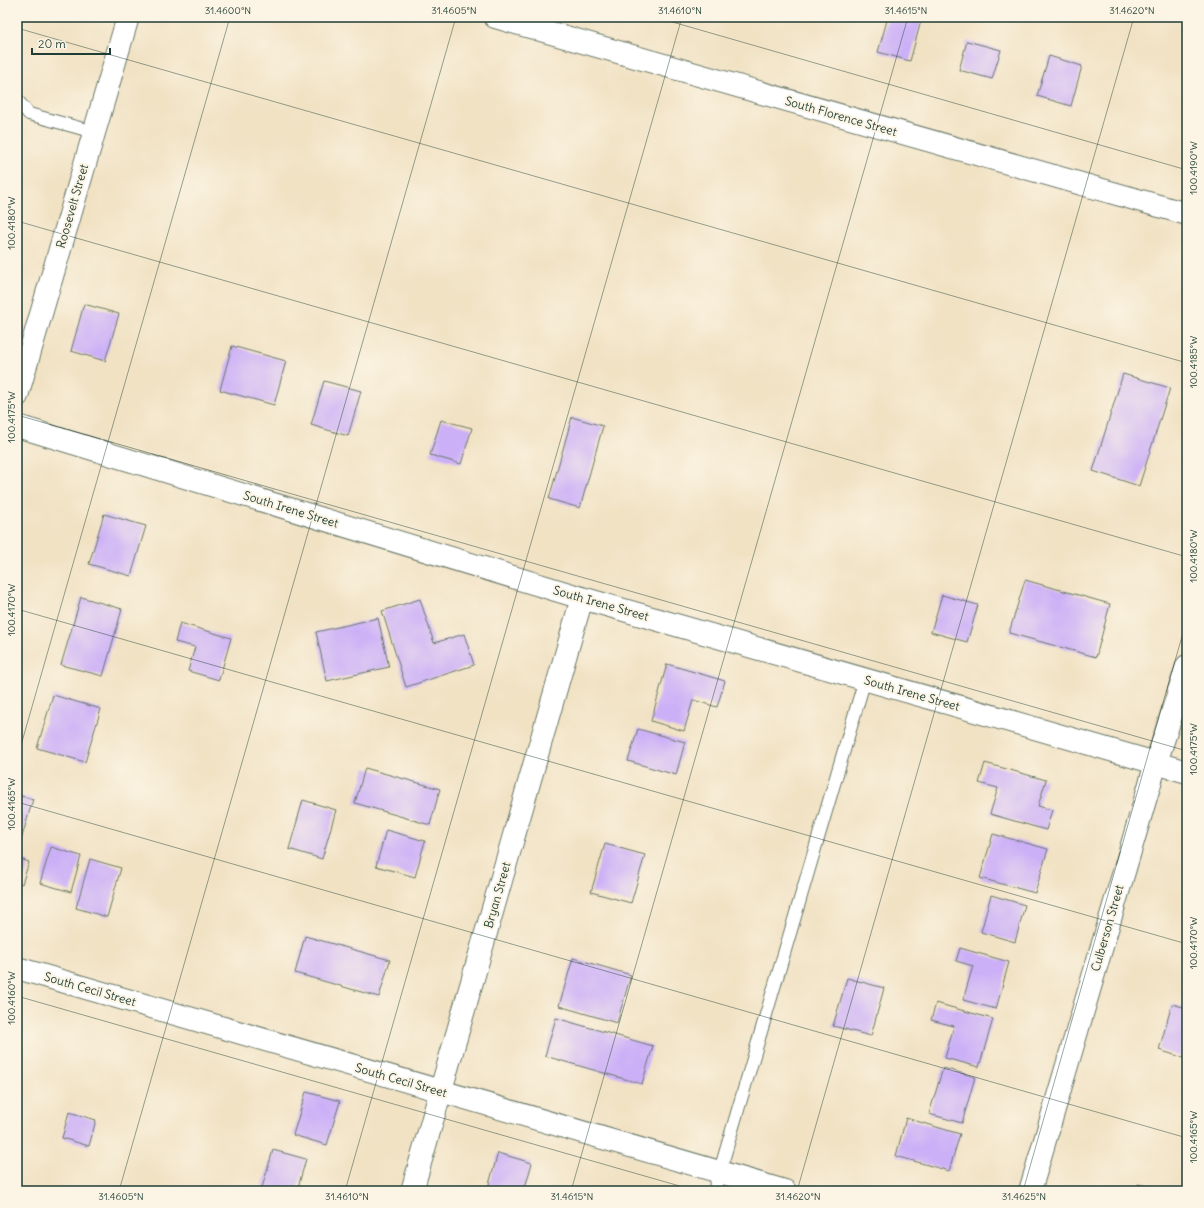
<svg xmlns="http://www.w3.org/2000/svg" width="1204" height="1208" font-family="Delius,sans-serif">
	<rect width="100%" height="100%" fill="#fcf5e5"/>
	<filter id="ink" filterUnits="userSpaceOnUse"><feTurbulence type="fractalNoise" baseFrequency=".025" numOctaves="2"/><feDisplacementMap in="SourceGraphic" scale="8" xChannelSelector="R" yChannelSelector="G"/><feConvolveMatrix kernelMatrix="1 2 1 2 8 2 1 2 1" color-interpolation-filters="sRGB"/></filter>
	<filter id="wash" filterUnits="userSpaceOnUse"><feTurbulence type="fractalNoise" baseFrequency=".012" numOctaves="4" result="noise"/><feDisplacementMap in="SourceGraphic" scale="16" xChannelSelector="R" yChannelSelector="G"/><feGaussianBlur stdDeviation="0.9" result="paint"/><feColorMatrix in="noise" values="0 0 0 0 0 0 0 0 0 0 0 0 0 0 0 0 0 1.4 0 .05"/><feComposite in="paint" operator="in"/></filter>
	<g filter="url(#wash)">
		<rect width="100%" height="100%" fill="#f1e2c4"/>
		<g id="blocks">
			<path fill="#ccb0f7" d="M888,17h34l-12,44 -32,-9z
				M967,41l34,9 -9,29 -33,-9z
				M1049,56l33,10 -11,40 -34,-10z
				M84,304l35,10 -14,47 -34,-10z
				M232,346l54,15 -12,44 -54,-15z
				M1123,374l47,14 -31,98 -46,-15z
				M324,381l37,10 -13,45 -37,-11z
				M572,417l31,9 -23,82 -31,-9z
				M441,420l31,8 -11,36 -31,-9z
				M104,514l42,12 -15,50 -42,-12z
				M1025,580l85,24 -14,53 -87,-24z
				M942,595l36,10 -11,37 -36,-10z
				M81,597l41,12 -19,67 -42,-11z
				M420,599l14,44 30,-9 10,31 -68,22 -24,-76z
				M378,618l11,49 -62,14 -11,-49z
				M180,623l51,15 -12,42 -31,-9 7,-24 -20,-5z
				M667,664l58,17 -8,26 -24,-7 -9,31 -33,-10z
				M53,695l48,14 -16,53 -48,-14z
				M638,729l47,13 -9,33 -48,-14z
				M985,763l61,17 -8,26 14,4 -6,20 -56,-16 8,-26 -19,-5z
				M365,768l75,21 -10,36 -75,-22z
				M17,795l16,4 -16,55z
				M303,800l33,10 -14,49 -33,-10z
				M386,830l39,11 -10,36 -39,-11z
				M993,834l55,15 -13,44 -55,-15z
				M605,844l40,11 -14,48 -40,-11z
				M51,847l30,9 -10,36 -31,-9z
				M17,858l12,4 -7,22 -5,-2z
				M90,859l31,9 -14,49 -31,-9z
				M991,895l34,10 -10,37 -34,-10z
				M305,936l85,24 -11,37 -84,-24z
				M960,948l49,14 -13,47 -33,-9 10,-34 -17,-5z
				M573,958l58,17 -14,48 -58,-17z
				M847,978l37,10 -13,48 -38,-10z
				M936,1003l57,16 -14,48 -34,-9 9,-32 -23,-6z
				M1172,1004l15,4v51l-28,-9z
				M556,1018l97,28 -11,38 -97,-28z
				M943,1068l32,9 -13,46 -33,-9z
				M306,1092l34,9 -13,44 -34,-10z
				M69,1112l27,8 -7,26 -27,-8z
				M906,1118l54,16 -11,37 -53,-15z
				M273,1150l33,9 -9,32h-36z
				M498,1153l34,10 -8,28h-37z
				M1138,1184l28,6v1h-29z"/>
		</g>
	</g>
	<g filter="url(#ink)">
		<use href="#blocks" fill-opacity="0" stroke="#687766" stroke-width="1"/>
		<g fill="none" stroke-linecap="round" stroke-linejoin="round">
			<defs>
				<path id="service" d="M17,100l12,14 65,18
					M714,1191l151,-512"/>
				<path id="minor" d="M495,17l692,197
					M17,396l111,-379
					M17,426l565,172 605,174
					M17,968l768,223
					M412,1191l170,-593
					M1030,1191l126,-428 31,-97"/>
			</defs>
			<use href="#service" stroke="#687766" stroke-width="14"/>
			<use href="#minor" stroke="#687766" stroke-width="24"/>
			<use href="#service" stroke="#fff" stroke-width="12"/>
			<use href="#minor" stroke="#fff" stroke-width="22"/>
		</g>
	</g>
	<path fill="none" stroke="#1f3d34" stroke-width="1" stroke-opacity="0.45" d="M655,17l532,153M17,28l1170,335M17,221l1170,336M17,415l1170,336M17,609l1170,335M17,759l213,-742M17,802l1170,336M17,996l680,195M17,1190l4,1M119,1191l337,-1174M345,1191l337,-1174M571,1191l337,-1174M797,1191l337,-1174M1023,1191l164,-572"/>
	<g text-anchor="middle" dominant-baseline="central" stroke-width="4" stroke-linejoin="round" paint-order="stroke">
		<g font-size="12" fill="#1f3d34" stroke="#fcf5e5">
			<text transform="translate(841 116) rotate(16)">South Florence Street</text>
			<text transform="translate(72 206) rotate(-74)">Roosevelt Street</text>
			<text transform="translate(291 509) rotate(17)">South Irene Street</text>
			<text transform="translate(601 603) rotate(16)">South Irene Street</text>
			<text transform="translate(912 693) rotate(16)">South Irene Street</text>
			<text transform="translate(497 895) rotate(-74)">Bryan Street</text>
			<text transform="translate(1107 928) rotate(-74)">Culberson Street</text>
			<text transform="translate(90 989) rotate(16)">South Cecil Street</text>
			<text transform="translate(401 1080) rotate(16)">South Cecil Street</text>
		</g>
	</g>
	<rect width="1204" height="1208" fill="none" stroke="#fcf5e5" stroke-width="44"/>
	<path d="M32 48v6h78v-6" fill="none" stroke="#1f3d34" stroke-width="2"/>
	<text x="38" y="48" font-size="12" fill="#1f3d34" stroke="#fcf5e5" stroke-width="3" paint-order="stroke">20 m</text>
	<rect x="22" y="22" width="1160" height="1164" fill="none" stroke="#1f3d34" stroke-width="1.5"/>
	<g font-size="10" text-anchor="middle" fill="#1f3d34">
		<text x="228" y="14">31.4600°N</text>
		<text x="454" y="14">31.4605°N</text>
		<text x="680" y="14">31.4610°N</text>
		<text x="906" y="14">31.4615°N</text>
		<text x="1132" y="14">31.4620°N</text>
		<text transform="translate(1193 168) rotate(-90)" y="4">100.4190°W</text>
		<text transform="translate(11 223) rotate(-90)" y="4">100.4180°W</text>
		<text transform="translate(1193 362) rotate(-90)" y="4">100.4185°W</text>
		<text transform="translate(11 417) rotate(-90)" y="4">100.4175°W</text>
		<text transform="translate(1193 556) rotate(-90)" y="4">100.4180°W</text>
		<text transform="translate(11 610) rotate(-90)" y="4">100.4170°W</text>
		<text transform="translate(1193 749) rotate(-90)" y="4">100.4175°W</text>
		<text transform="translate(11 804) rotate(-90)" y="4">100.4165°W</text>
		<text transform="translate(1193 943) rotate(-90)" y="4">100.4170°W</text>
		<text transform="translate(11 998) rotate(-90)" y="4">100.4160°W</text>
		<text transform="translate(1193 1137) rotate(-90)" y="4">100.4165°W</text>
		<text x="121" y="1200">31.4605°N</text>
		<text x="347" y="1200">31.4610°N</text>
		<text x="572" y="1200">31.4615°N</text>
		<text x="798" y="1200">31.4620°N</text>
		<text x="1024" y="1200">31.4625°N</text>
	</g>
</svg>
